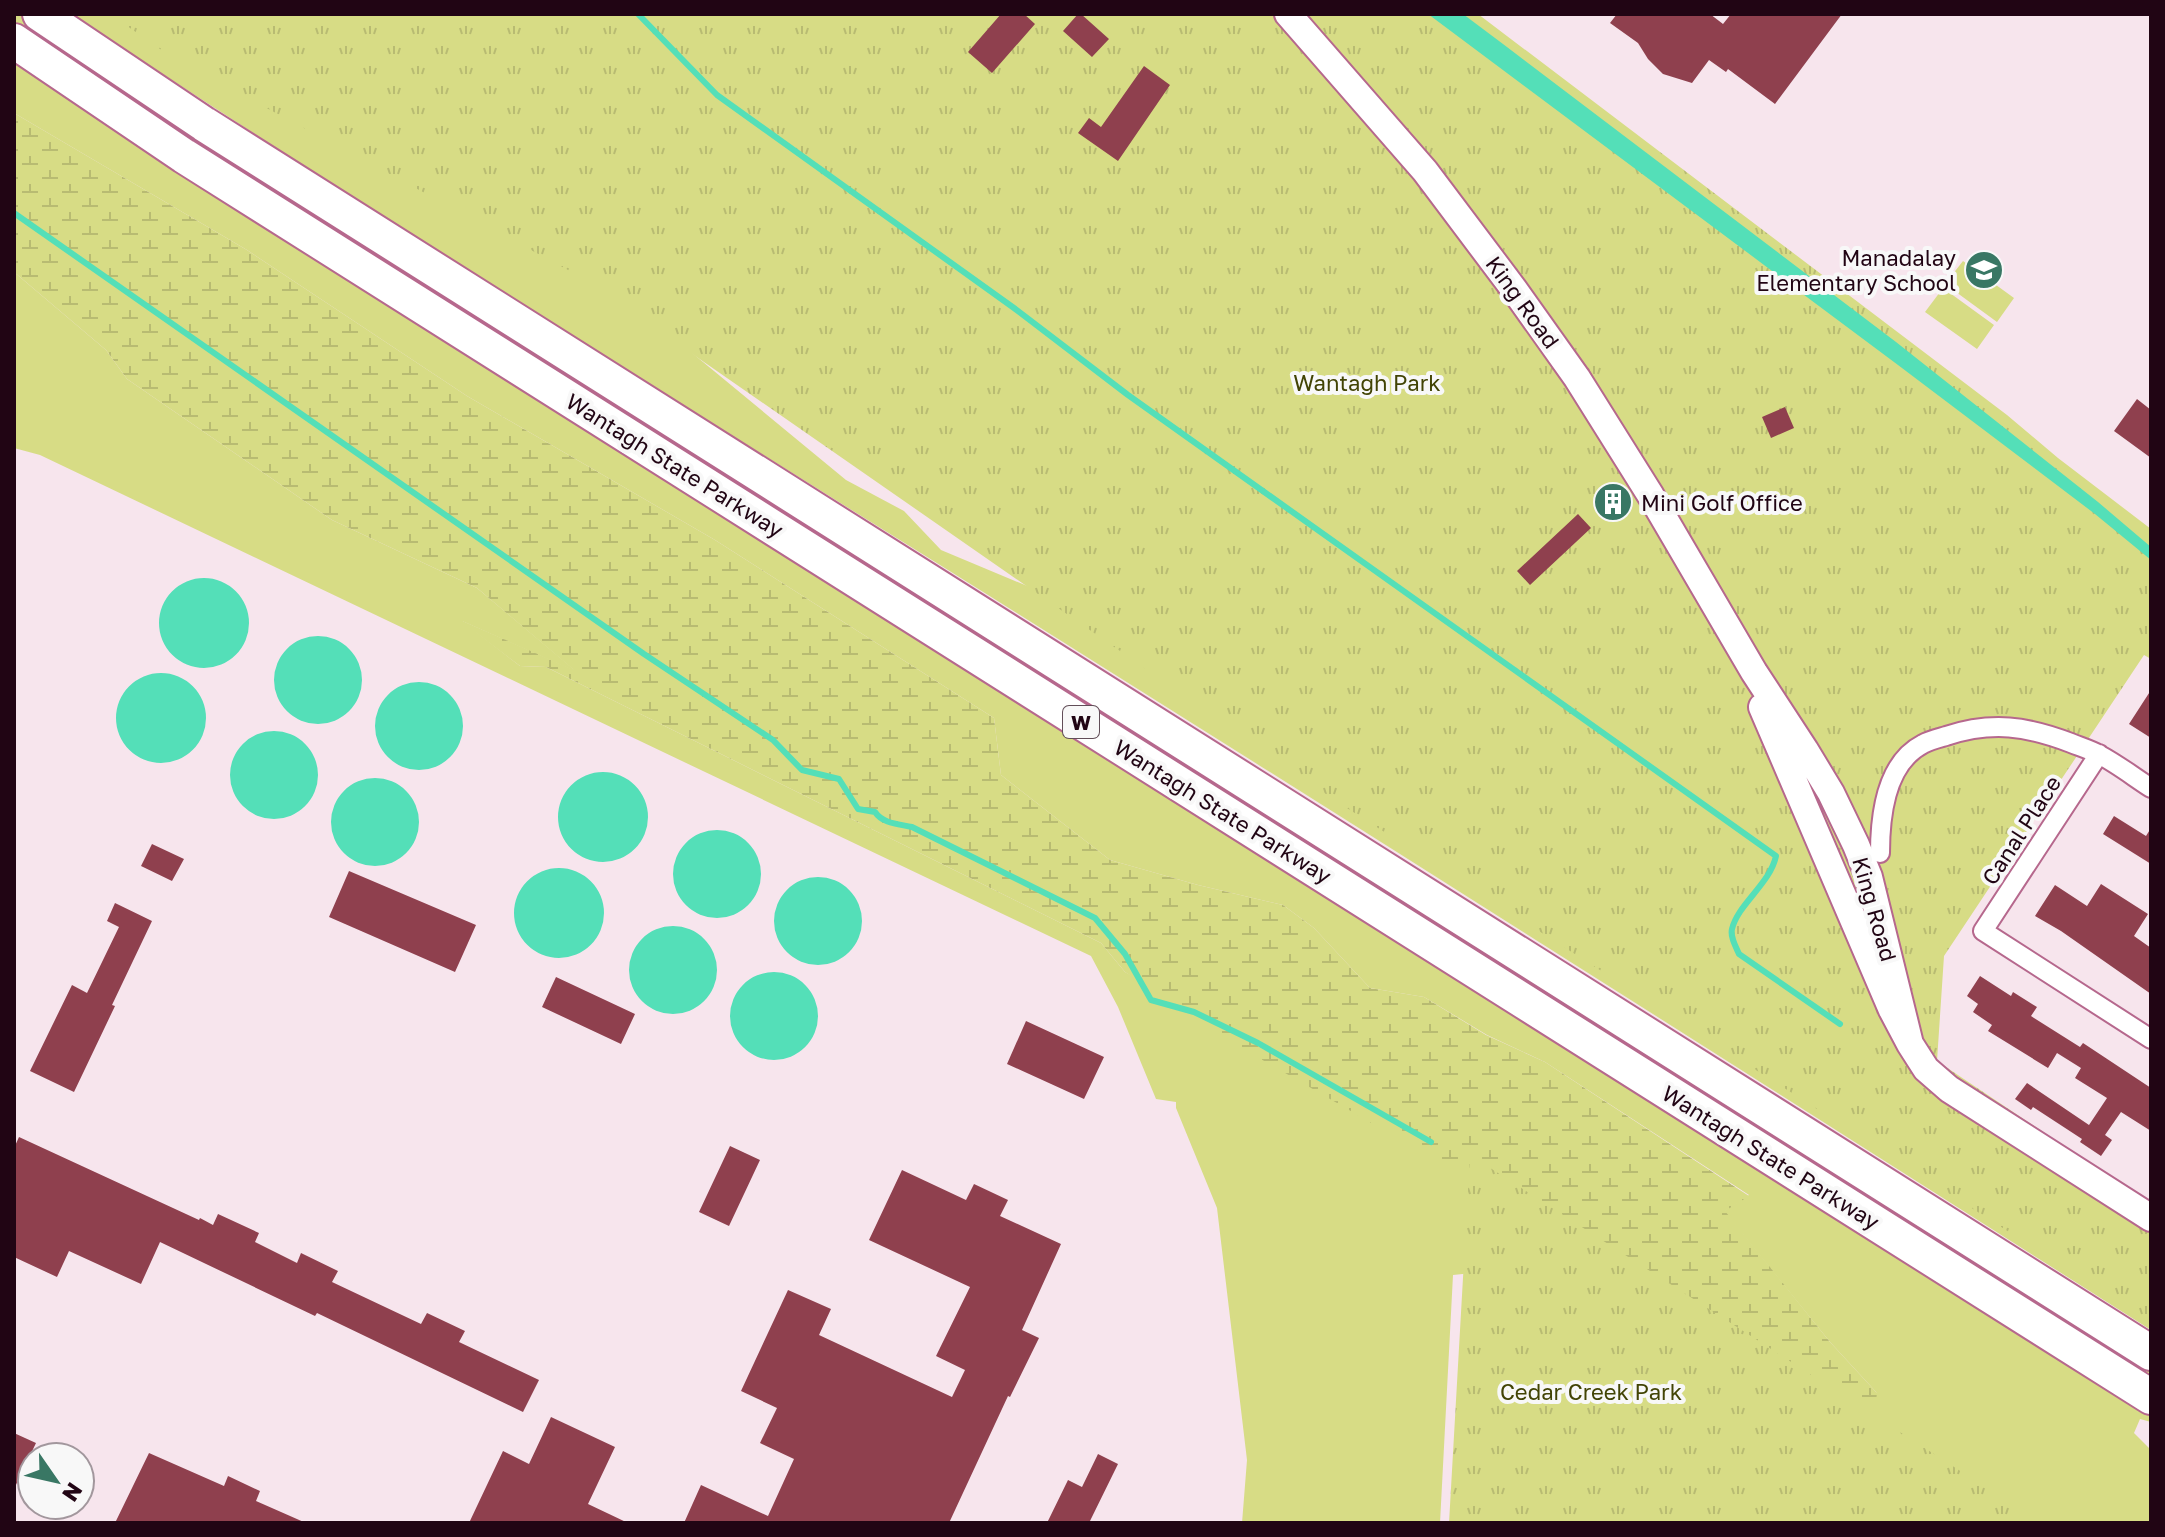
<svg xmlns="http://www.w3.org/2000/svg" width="2165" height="1537" font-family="'Golos Text',sans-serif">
	<defs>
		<pattern id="wetland-marsh" width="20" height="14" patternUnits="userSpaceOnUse" patternTransform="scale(2)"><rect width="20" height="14" fill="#d7dc85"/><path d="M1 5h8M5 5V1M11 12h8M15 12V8" fill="none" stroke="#b8bb72"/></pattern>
		<pattern id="park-tufts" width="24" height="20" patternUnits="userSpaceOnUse" patternTransform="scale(2)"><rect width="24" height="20" fill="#d7dc85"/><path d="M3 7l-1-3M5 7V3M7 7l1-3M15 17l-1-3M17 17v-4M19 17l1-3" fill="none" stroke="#b8bb72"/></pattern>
	</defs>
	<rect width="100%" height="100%" fill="#f7e5ed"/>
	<path fill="#d7dc85" d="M14,14h6l106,73 2025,1279v10l-1918,-1208 -112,-73 -107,-74z
		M72,14h105l429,268 240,198 58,31 37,39 139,58 1071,701v21c-348,-221 -696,-442 -1045,-661 -345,-217 -695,-429 -1034,-655z
		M14,58l2137,1355v9l-11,-3 -6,14 17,17v73h-117l-542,-252 -39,4 -13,248h-198l5,-63 -30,-252 -41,-100v-6l-20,-3 -38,-92 -27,-51 -1051,-501 -26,-7v-176l92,78 21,29 205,141 145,68 100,84 -115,-51 58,45 26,1 555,276 24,29 752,421 -47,-51 -106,-131 25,-16 -204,-133 -58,-27 -63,-38 -54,-9 -56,-60 -31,-23 -85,-20 -88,-25 -109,-85 -7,-57 -279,-178 -248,-144 -220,-146 -233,-137z
		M1963,261l51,37 -17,24 -52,-38z
		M1943,288l51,37 -17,24 -52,-37z"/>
	<path fill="url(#wetland-marsh)" d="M14,113l233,137 220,146 248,144 279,178 7,57 109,85 88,25 85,20 31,23 56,60 54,9 62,38 59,27 204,134 -24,15 105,131 47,51 -4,30 -390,-251 -58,-18 -209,-121 -91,-61 -24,-29 -555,-276 -26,-1 -62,-47 116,51 -97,-82 -145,-68 -205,-141 -21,-29 -92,-78z"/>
	<path fill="url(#park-tufts)" d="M110,14h1368l529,401 51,43 93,71v130l-7,-4 -200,301 -7,105 127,85 87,55v122l-815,-522 -753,-523 -413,-222z
		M1470,1155l571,368h-592z"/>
	<path fill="#54dfb8" d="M1428,14h35l40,30 393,298 202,160 53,45v13l-56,-46 -197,-149z
		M159 623a45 45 0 1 1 90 0a45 45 0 1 1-90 0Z
		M274 680a44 44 0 1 1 88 0a44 44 0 1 1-88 0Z
		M116 718a45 45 0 1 1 90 0a45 45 0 1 1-90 0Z
		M375 726a44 44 0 1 1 88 0a44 44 0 1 1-88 0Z
		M230 775a44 44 0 1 1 88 0a44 44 0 1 1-88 0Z
		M558 817a45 45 0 1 1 90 0a45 45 0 1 1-90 0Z
		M331 822a44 44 0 1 1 88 0a44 44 0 1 1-88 0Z
		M673 874a44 44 0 1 1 88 0a44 44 0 1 1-88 0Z
		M514 913a45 45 0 1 1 90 0a45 45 0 1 1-90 0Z
		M774 921a44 44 0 1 1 88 0a44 44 0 1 1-88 0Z
		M629 970a44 44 0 1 1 88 0a44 44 0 1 1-88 0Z
		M730 1016a44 44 0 1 1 88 0a44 44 0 1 1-88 0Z"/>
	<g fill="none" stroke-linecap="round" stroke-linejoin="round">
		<path stroke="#54dfb8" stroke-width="6" d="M638,14l79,81 297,213 114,87 648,461c-6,28 -38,48 -44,73 -2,8 4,18 7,25l101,70
			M14,213l630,441 129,86 29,30 37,9 19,30 17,3c8,12 24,12 37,15l183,91 30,36 26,46 43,12 64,31 173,99"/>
	</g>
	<path fill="#8f404e" d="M1001,14h23l11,10 -43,49 -24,-21z
		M1078,14h3l28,25 -17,18 -29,-26z
		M1617,14h93l13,10 8,-10h111l-67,90 -47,-35 -2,3 -17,-12 -17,23 -29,-9 -15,-15 -10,-16 -28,-20z
		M1144,66l26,19 -52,76 -40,-28 11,-15 12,9z
		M2137,399l14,11v48l-37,-27z
		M1785,407l9,21 -23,10 -9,-21z
		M1578,514l13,14 -61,57 -13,-14z
		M2151,690v48l-22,-14z
		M2114,816l32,20 5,-8v36l-48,-30z
		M152,844l32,15 -12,22 -31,-15z
		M349,871l127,54 -21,47 -126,-55z
		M2101,884l47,30 -14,22 17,12v46l-90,-63 -26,-15 20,-31 32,21z
		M115,903l37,18 -40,84 3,1 -41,86 -44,-21 42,-86 15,8 32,-66 -12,-6z
		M1980,976l31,20 2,-4 24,15 -6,9 49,31 3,-4 68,45v43l-30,-19 -16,23 7,5 -11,16 -21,-14 2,-3 -49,-32 -2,3 -16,-11 12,-16 62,42 18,-27 -32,-20 6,-10 -24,-15 -9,15 -60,-37 4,-6 -19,-13 5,-8 -11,-8z
		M556,977l79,37 -14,30 -79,-37z
		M1026,1021l78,36 -20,42 -77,-35z
		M19,1137l180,83 1,-2 13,7 5,-11 41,19 -4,9 42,21 4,-10 37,18 -6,11 89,42 6,-11 38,18 -6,11 80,38 -16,32 -206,-99 -2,3 -155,-74 -19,42 -72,-33 -12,26 -43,-20v-109z
		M730,1146l30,14 -31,66 -30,-14z
		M902,1170l64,30 8,-16 34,16 -8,16 61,28 -39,86 17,8 -29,59 -2,-1 -59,127h-265l17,-38 67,31 26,-57 -34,-16 17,-35 -36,-17 47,-101 43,19 -12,26 133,62 13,-27 -29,-14 34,-69 -101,-47z
		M551,1417l64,30 -27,57 40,19h-159l34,-72 26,13z
		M14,1433l22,10 -22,46z
		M149,1453l75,33 4,-10 32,15 -4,10 50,22h-191z
		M1098,1454l20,10 -29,59h-42l21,-43 14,7z"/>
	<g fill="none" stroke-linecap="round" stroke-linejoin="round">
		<defs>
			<path id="street" d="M2099,754l-116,177 168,108
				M1880,853c0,-37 6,-90 43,-109 7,-4 16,-6 23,-8 46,-15 81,-10 125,7 10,4 20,7 29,12 17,9 34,22 51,33"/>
			<path id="secondary" d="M1288,14l137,157 88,117 64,90 74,118 103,176 51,78 26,43 25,52 13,32 41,167
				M1762,707l130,303 18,34 16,25 23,20 202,129"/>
			<path id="highway" d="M40,14l164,110 1947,1229
				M14,41l170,115 1967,1241"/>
		</defs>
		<use href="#street" stroke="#b6688d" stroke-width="22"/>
		<use href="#secondary" stroke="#b6688d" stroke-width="30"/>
		<use href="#highway" stroke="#b6688d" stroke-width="38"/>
		<use href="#street" stroke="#fff" stroke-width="18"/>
		<use href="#secondary" stroke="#fff" stroke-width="26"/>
		<use href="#highway" stroke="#fff" stroke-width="34"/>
	</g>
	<defs>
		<symbol id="school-disc" viewBox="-11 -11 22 22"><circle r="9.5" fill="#397764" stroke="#f8f8f8"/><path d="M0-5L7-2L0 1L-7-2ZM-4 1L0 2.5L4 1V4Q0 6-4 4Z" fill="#fff"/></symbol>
		<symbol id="building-disc" viewBox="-11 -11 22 22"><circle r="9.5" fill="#397764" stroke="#f8f8f8"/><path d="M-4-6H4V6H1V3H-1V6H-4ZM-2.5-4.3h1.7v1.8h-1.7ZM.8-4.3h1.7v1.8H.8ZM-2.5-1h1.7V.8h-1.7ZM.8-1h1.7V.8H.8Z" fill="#fff"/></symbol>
	</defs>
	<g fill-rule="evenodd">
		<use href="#school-disc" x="1962" y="248" width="44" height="44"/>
		<use href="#building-disc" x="1591" y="480" width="44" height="44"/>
	</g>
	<g text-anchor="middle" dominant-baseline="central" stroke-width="8" stroke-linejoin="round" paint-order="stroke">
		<rect fill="#f8f8f8" stroke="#624e58" stroke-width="2" x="1063" y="706" width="36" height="32" rx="6"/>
		<g font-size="20" font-weight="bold" fill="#210514">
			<text x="1081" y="722">W</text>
		</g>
		<g font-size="22" fill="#210514" stroke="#f8f8f8" text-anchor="end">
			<text x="1956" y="257">Manadalay<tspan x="1956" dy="25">Elementary School</tspan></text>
			<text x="1641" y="502" text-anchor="start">Mini Golf Office</text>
		</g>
		<g font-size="22" fill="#210514" stroke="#f8f8f8">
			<text transform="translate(1523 302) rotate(54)">King Road</text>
			<text transform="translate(675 465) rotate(32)">Wantagh State Parkway</text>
			<text transform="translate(1223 811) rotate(32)">Wantagh State Parkway</text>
			<text transform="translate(2021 830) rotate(-57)">Canal Place</text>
			<text transform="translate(1875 909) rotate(74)">King Road</text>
			<text transform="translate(1771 1157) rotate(32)">Wantagh State Parkway</text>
		</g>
		<g font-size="22" fill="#424405" stroke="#f8f8f8">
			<text x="1367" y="382">Wantagh Park</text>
			<text x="1591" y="1391">Cedar Creek Park</text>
		</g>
	</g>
	<rect width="2165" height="1537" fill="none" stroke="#210514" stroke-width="32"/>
	<g transform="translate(56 1481) rotate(124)"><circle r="38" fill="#f8f8f8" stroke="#a2979d" stroke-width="2"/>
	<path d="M0-6L14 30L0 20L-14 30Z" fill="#397764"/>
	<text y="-12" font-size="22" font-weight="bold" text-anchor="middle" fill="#210514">N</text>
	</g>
</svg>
